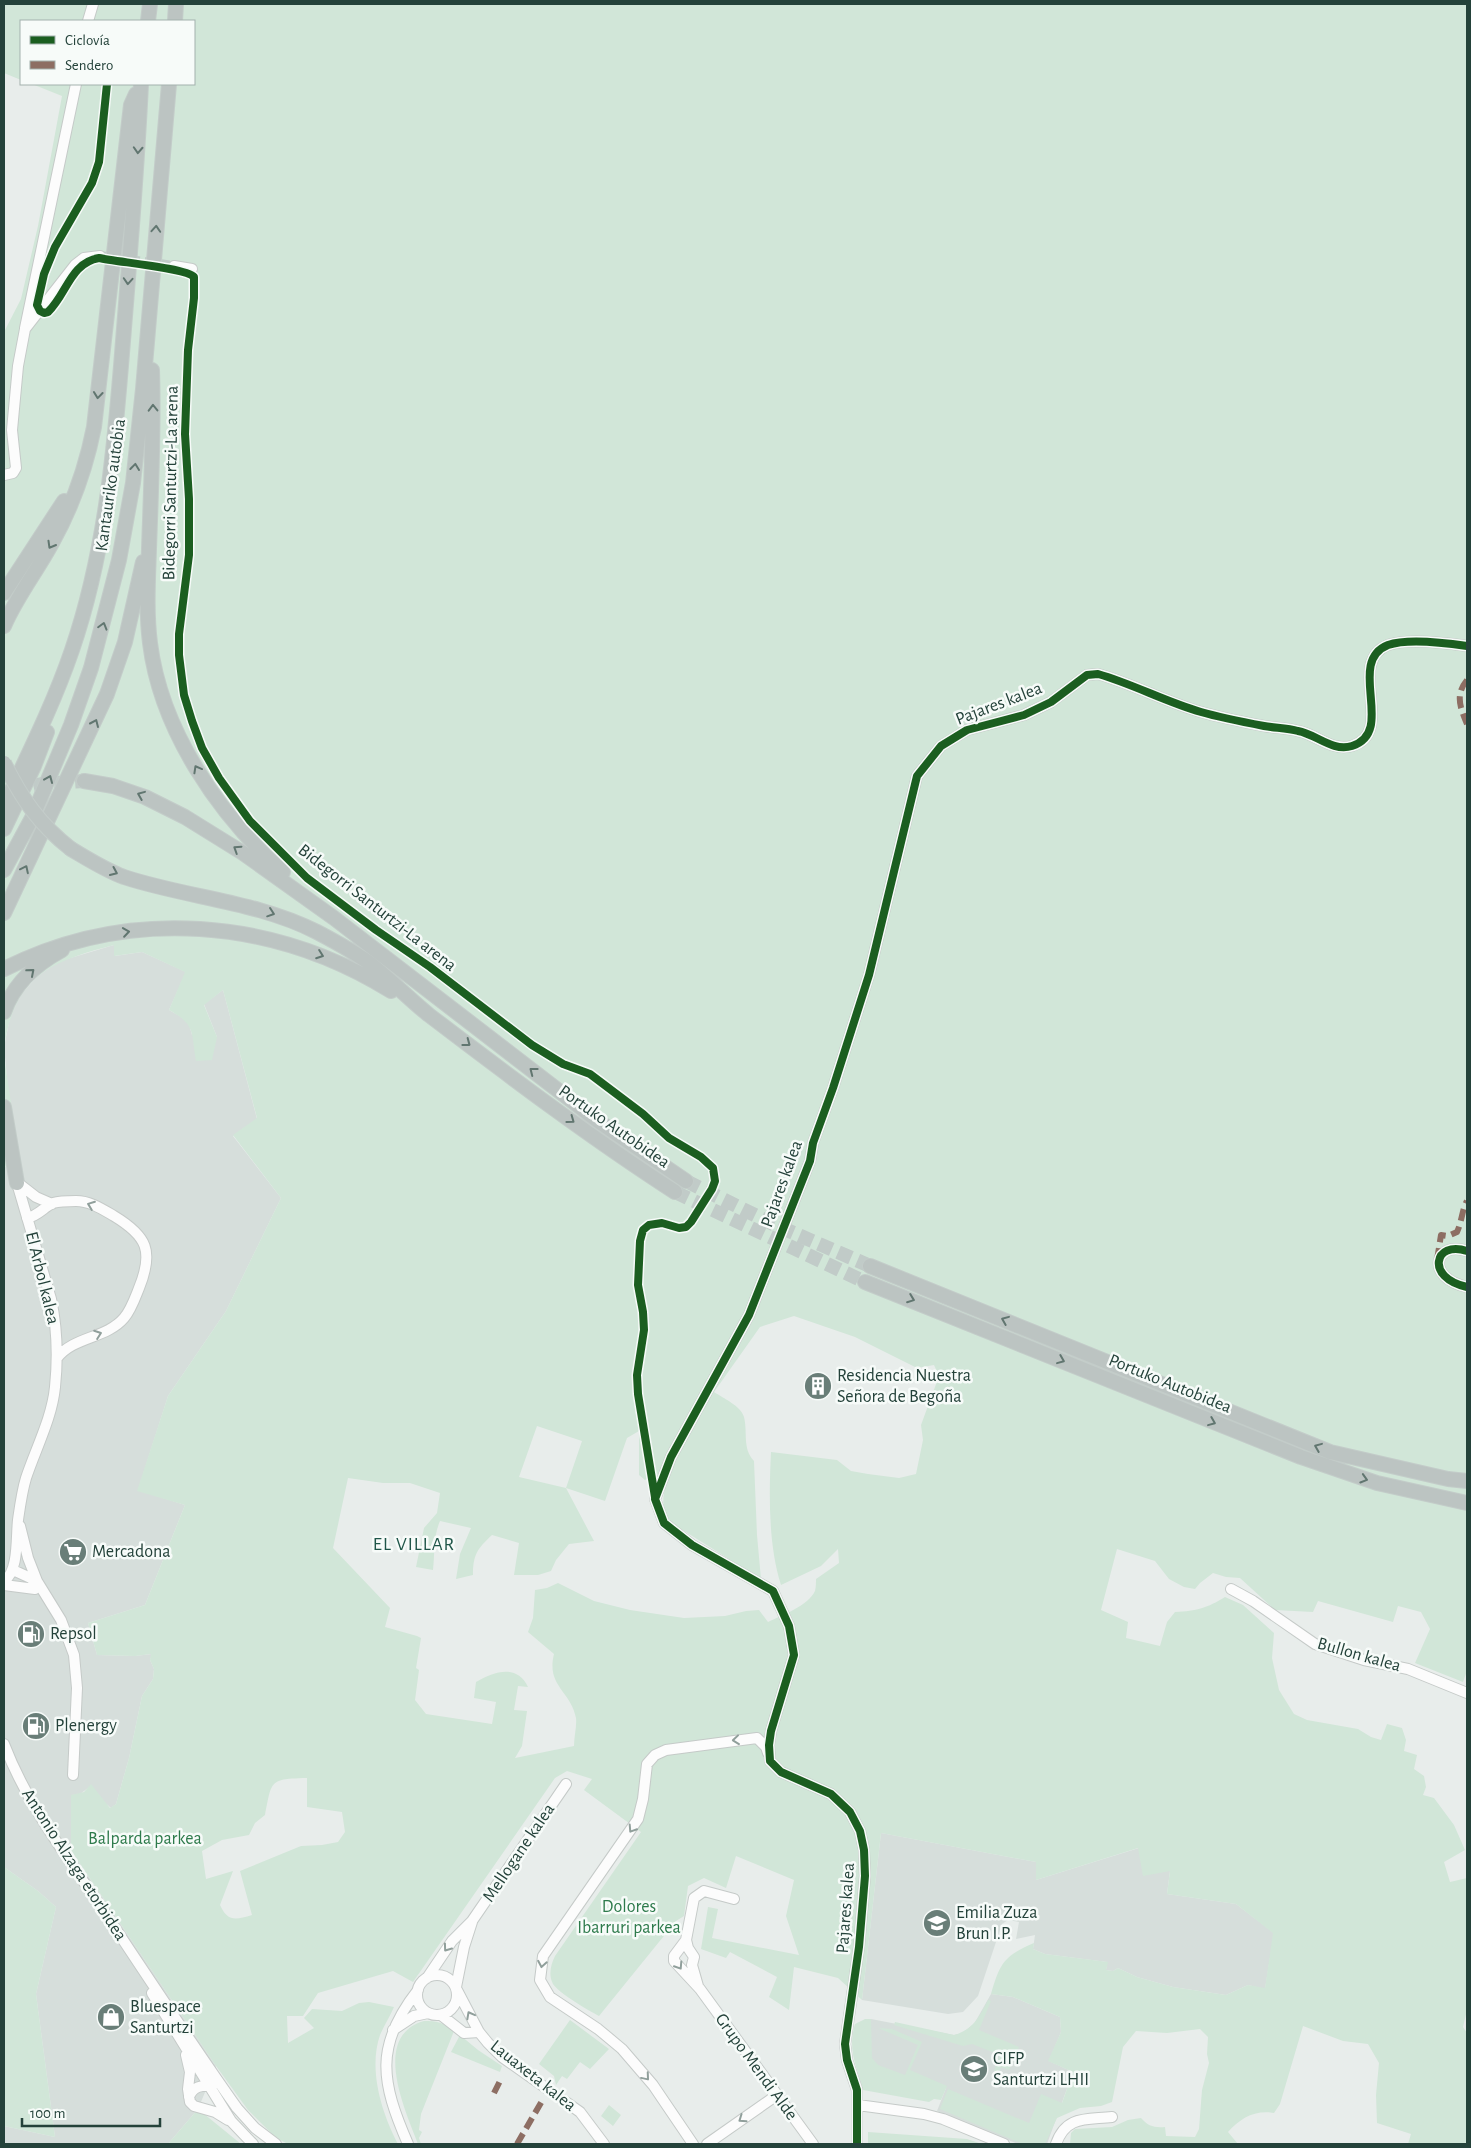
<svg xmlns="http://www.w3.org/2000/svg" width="1471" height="2148" font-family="'Alegreya Sans',sans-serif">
	<rect width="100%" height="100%" fill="#e8edeb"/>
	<path fill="#d6dedb" d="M114,945l1,11 27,-4 44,20 -17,38 16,9 4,5 3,11 25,2 -13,-33 19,-14 34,129 -24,17 48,62 -55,113 -58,85 -30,94 47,15 -40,100 -57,18 9,32 38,1 17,-2 -2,6 4,9 -1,10 -11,17 -13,62 -13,46 -5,4 -23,-20 -8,6 -8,1 -1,55 145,216 -18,43 -30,35h-164v-18l51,11 -19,-143 20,-87 -18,-16 -34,-24v-700l16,-4 -11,-65 -5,-51 7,-34 11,-20 16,-17 19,-14z
		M881,1833l155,29v18l103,-32 31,23 -3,23 69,10 38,29 -9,56 -17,-4 -22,10 -53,-8 -36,-10 -19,-9 -5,3 -7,-1 1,-8 -62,-8 -12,-5 2,-14 -19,4 3,-17 -11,-2 -6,4 -24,72 -15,16 -15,2 -86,-14z
		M991,1994l22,3 47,20 1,15 -12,29 24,11 -26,72h-29l-81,-33 9,-23 -77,-18 2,-51 83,16 8,-2 12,-9z"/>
	<path fill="#d1e6d8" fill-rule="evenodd" d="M4,4h1463v1667l-4,11 -48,-19 15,-34 -9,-17 -23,-6 -5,16 -75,-21 -5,11 -38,-2 -35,-32 -14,-1 -13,-4 -13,10 -5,6 -11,-2 -15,-8 -14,-18 -38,-12 -16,61 27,12 -2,16 34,8 7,-24 8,-10c22,-1 32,-4 50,-15l18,8 31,28 -2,25 7,32 15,24 13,6 51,9 13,8 10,3 6,-16 15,4 4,12 -2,11 13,4 -3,14 10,7 2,11 -3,8 11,3 20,27 11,25 -21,12 6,20 17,-4v132l-4,17 4,6v111h-59l3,-10 -34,-11 -1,-28 3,-32 -11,-19 -25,-3 -40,-15 -23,78 -6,9c-20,-3 -33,5 -46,19l10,12h-168l1,-11 4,-4 37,-2 16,-7 13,-2c7,8 13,10 24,9l1,9 29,1 4,-8 3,-39 7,-27 -2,-9 1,-17 -8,-8 -33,4 -31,-2 -13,16 -11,55 -11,4 -21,2 -23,10 -12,26h-22l-83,-35 8,-20 81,34 12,-29 21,9 11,-31 -25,-11 13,-29 -1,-15 -47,-20 -22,-3c9,-31 13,-38 43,-51l-1,6 12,5 63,8 -2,8 7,1 5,-3 19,9 36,10 53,8 22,-10 17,3 8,-55 -37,-29 -69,-10 3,-23 -27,5 -5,-28 -102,32v-18l-155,-29 -19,167 -24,-22 -44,-11 -5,43 -20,-13 8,-20 -47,-25 -4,6 -25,-9 7,-42 10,2 -6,29 87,17 -13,-39 8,-36 -58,-24 -10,32 -22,-10 -16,8 -4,30 -8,5 -77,95c-11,-6 -39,-22 -46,-32 -5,-9 -2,-20 2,-28l86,-124 -57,-42 8,-11 -25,-8 -12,7 -142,204 -20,-11 -75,22 -15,23h-16l1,27 26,-15 -10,-10 8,-9 30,2 17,-8 10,-1 25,5c-4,9 -10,19 -14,28 -12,35 2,79 18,109h-110l-12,-6 -28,-28 -32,-44 -145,-216v-55l13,-3 7,-8 19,24 6,-4 13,-46 13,-62 11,-17 1,-10 -4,-9 1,-6 -16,2 -38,-1 -9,-32 57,-18 40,-100 -48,-14 31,-95 58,-85 55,-113 -48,-63 24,-17 -34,-128 -19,15 13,32 -5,23 -16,1c-5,-29 0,-36 -27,-51l16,-38 -43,-20 -28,4v-11c-65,17 -99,31 -110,102v-715l17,-33 17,-73 24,-130 -30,-12h162v-63h-173v59l-17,-7zM794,1316l61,21 62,31 17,-3 5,11 -18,49 2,15 -7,34 -17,4 -31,-4 -17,-3 -14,-11 -66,-8c-2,42 -3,92 10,133l40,-19 17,-17 1,14 -23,16c0,3 0,8 -1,12 -6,14 -34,25 -47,31l-9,-12 -13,1 -21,5 -41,2 -54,-8 -36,-9 -36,-18 -11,5 -12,2 -2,28 -5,14 26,22c-8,32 17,37 22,64 1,8 -2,19 -2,28l-59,12 7,-12 5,-35 -13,-1 4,-24 10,1c-11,-23 -33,-16 -52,-5l-2,16 22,4 -4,22 -66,-10 -11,-14 4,-30 -3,-2 5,-30 -4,-2 -32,-9 5,-19 -57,-60 15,-70 35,5h27l30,10 -3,20 -13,15 -8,39 17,3c2,-18 0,-33 7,-49l31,7 -11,26 -4,25 17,-4c0,-20 4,-26 19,-40l27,8 -5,32h24l13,-4 5,-11 13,-16 25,-3 -28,-53 39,13 22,-63 12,-7v44l6,5 11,-7 10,11c-4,16 -5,27 7,40l88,55 -4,-44 -3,-74c-12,-13 -6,-28 -10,-44 -3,-11 -21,-19 -30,-25l46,-65zM537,1426l45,15 -16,47 -47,-11zM307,1778v29l35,5 3,20 -7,10 -16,3 -21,1 -61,25 12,44c-17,5 -24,7 -32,-10l13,-34 -27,8 -4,-28 20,-11 27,-5 6,-12 10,-8c7,-35 4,-36 42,-37z
		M4,1056l16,107 -16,4z
		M4,1867l34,24 18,16 -20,87 19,143 -51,-11z
		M988,2000l3,1 -12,29 40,17 -10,23 -8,-3 -2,6 -5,-2 6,-16 -28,-11 -9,2 -69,-21 1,-3 59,13c19,-5 26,-19 34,-35z
		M865,2019h6l1,39 6,7 27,10 13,-30 -40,-17 14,1 30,13 -12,28 37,16 -6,14 -7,-1 -5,3 -66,-12c-6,-23 -16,-41 -8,-66z
		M570,2020l39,29 -19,20 -10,-7 -13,17 -5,-3 -6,9 -2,-9 -15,-12z
		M424,2021c12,0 20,1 30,10l-33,83 -2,16 3,2 -3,6 2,6h-3c-13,-34 -47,-108 6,-123z
		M460,2035l18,15 24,16 -2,6 -49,-20z
		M609,2105l12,10 -8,11 -12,-10z
		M198,2109l43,35h-73z
		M868,2132l99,7 15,5h-114z"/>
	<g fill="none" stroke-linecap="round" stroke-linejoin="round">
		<path stroke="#c1cbc8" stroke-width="10" stroke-dasharray="10 5" stroke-linecap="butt" d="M100,256l74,10"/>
		<path stroke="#c1cbc8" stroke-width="14" stroke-dasharray="14 7" stroke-linecap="butt" d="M13,791l29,-7 42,-3
			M686,1181l87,43 97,42
			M675,1192l190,90"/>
		<defs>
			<path id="minor" d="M88,21l5,-17
				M174,266l18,3
				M25,328l51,-244
				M4,475l9,-2 3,-5 -4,-38 6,-64 7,-37 50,-64 9,-7 16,-2
				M18,1183l18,14 16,7
				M27,1218c11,-2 17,-11 26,-15 7,-2 16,-2 23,-2 14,0 26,8 38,15 33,20 40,35 25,72 -4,10 -8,22 -15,30 -18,21 -50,18 -67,40
				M1467,1251c-33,-11 -42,27 0,36
				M20,1526l8,32 9,23 -4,5 -4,2
				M13,1570l24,11 24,39 13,35 3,33 -4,87
				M4,1581c15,-10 12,-44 14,-61 2,-14 4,-29 8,-42 10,-30 26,-60 29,-91 3,-29 2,-60 -4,-88l-34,-116
				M4,1585l31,4
				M1231,1589l22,12 62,43 49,16 44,9 59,24
				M4,1744c23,60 61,110 97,163 45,67 89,135 136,201l18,20 21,16
				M734,1899l-30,-8 -10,7 -8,42 -12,16v5l26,28 113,155
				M686,1940l2,8 6,9 -2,8 6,21
				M417 1995a20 20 0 1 1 40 0a20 20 0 1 1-40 0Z
				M427,1978l25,-37 20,-20 94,-137
				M456,1987l8,-40 8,-25
				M457,1990l22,42 9,11 14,14 78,55 24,32
				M152,1993l79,128 22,23
				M441,2015l23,18 15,-1
				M393,2030l21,-14 14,-3
				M186,2055l4,17 -2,17 2,13 4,4 21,6 13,8
				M189,2097c4,-11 13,-12 23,-11
				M858,2105l66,9 19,5 61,25
				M408,2144c-27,-62 -34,-98 10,-154
				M693,2144l-40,-59 -31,-36 -24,-20 -48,-32 -10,-17 3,-24 95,-137 5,-20 4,-35 8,-9 11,-5 91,-12 9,9 2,6
				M707,2144l70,-49
				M857,2144v-54l-10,-30 -2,-16 14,-97 6,-71 -1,-26 -4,-19 -10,-19 -19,-18 -50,-22 -11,-11 -1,-16 2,-14 23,-76 -5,-29 -16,-35 -81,-46 -28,-22 -9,-24 16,-42 78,-142 61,-154 3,-18 20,-55 36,-113 48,-199 24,-30 26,-16 57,-15 27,-13 36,-27 11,-1c35,10 68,28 103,38 21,6 42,10 63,14 11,2 23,2 34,5 18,3 34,21 54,15 45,-14 -7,-84 36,-101 20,-7 59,-2 79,1
				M1056,2144c10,-29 31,-24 56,-27"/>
			<path id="highway" d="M148,21l2,-17
				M175,21l1,-17
				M152,370c2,60 -1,119 -3,179 -1,31 -3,63 1,94 11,88 69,172 133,229
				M4,593l60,-92
				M4,626c13,-30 33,-55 48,-83 20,-36 34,-75 42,-116l37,-322 5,-11
				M84,781l29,5 32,11 40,20 58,36 91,65 264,203 88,60
				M4,806c24,-51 50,-103 68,-156 34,-99 43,-206 51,-309 7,-86 14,-172 18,-257
				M4,829l30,-63 13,-34
				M71,849c17,10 34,21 53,28 64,21 132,24 193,55 19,10 38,20 55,33 20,16 37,34 57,50 80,61 161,122 246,177
				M4,870l28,-52 39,-93 20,-57 28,-108 14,-77 10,-94 26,-305
				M4,913l103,-219 18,-52 18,-80
				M4,969c125,-63 269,-51 387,22
				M4,1012c10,-29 32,-48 58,-62
				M4,1107l13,76
				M870,1266l460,186 118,27 19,2
				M865,1282l436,175 76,26 90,20"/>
		</defs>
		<use href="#minor" stroke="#c5cac8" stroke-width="12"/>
		<use href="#highway" stroke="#c3ccc9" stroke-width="16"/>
		<use href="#minor" stroke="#fcfcfc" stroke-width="10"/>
		<use href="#highway" stroke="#bcc4c2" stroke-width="14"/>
		<defs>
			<path id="highway-bridge" d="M4,763c18,36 35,61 67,86"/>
		</defs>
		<use href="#highway-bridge" stroke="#c3ccc9" stroke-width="16" stroke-linecap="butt"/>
		<use href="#highway-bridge" stroke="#bcc4c2" stroke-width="14"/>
		<path stroke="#8d6e63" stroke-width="6" stroke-dasharray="12 6" stroke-linecap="butt" d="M1467,680c-12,15 -7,27 0,44
			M1437,1260l4,-25 7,1 9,-4c5,-11 5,-22 10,-31
			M494,2093l6,-12
			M517,2144l25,-43"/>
		<defs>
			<path id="cycleway" d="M107,84l-8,78 -7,21 -37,64 -11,27 -7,31 3,6 4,2 4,-1c19,-18 22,-49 51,-54 17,4 87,10 95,19v21l-6,52 -3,84 4,65v56l-10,79v21l5,40 8,26 10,27 17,30 31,43 57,57 69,52 54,37 102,78 31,19 27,10 53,40 26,24 32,19 12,11 2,13 -3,8 -21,33 -5,5 -7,1 -17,-5 -13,2 -6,5 -3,11 -2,44 5,27 1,18 -7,45 1,19 17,103
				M1467,1251c-33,-11 -42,27 0,36
				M857,2144v-54l-10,-30 -2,-16 14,-97 6,-71 -1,-26 -4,-19 -10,-19 -19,-18 -50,-22 -11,-11 -1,-16 2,-14 23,-76 -5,-29 -16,-35 -81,-46 -28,-22 -9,-24 16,-42 78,-142 61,-154 3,-18 20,-55 36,-113 48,-199 24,-30 26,-16 57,-15 27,-13 36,-27 11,-1c35,10 68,28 103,38 21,6 42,10 63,14 11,2 23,2 34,5 18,3 34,21 54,15 45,-14 -7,-84 36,-101 20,-7 59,-2 79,1"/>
		</defs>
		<use href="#cycleway" stroke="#f7fbf9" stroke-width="11"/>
		<use href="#cycleway" stroke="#1b5e20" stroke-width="8"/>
	</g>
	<defs><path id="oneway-chevron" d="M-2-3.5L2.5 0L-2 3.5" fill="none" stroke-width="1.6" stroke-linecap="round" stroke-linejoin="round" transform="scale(1.25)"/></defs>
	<g stroke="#617670">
		<use href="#oneway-chevron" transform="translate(138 150) rotate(93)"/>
		<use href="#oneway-chevron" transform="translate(156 229) rotate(-86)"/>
		<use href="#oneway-chevron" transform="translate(128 281) rotate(94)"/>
		<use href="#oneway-chevron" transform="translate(98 395) rotate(96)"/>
		<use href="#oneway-chevron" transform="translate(153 408) rotate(-91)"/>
		<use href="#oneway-chevron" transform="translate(135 467) rotate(-83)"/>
		<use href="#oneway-chevron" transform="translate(51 545) rotate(120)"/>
		<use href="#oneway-chevron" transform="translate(103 626) rotate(-74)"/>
		<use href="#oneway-chevron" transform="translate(95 723) rotate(-66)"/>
		<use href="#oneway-chevron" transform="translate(197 769) rotate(-119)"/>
		<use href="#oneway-chevron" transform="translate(49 779) rotate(-67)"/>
		<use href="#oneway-chevron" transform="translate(141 795) rotate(-158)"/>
		<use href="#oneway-chevron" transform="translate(237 849) rotate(-147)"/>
		<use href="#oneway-chevron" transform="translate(25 869) rotate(-64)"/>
		<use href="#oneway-chevron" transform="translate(114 872) rotate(24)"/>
		<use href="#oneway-chevron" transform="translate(271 913) rotate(19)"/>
		<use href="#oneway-chevron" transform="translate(126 932) rotate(-8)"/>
		<use href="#oneway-chevron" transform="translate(320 955) rotate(20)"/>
		<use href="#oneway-chevron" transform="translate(31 972) rotate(-41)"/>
		<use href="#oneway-chevron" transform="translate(467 1043) rotate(37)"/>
		<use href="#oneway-chevron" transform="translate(533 1071) rotate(-142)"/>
		<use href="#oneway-chevron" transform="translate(571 1120) rotate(36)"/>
		<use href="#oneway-chevron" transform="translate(911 1299) rotate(21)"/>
		<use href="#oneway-chevron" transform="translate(1005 1320) rotate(-158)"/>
		<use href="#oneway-chevron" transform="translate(1061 1360) rotate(22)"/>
		<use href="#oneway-chevron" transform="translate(1212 1422) rotate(22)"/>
		<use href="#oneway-chevron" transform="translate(1318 1447) rotate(-158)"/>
		<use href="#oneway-chevron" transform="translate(1364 1479) rotate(17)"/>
	</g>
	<g stroke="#909f9b">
		<use href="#oneway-chevron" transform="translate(91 1205) rotate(-159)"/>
		<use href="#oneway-chevron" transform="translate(98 1334) rotate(-20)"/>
		<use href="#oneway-chevron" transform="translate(736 1740) rotate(174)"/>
		<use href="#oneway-chevron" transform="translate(632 1829) rotate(123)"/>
		<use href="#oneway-chevron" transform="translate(447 1948) rotate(126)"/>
		<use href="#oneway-chevron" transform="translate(542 1964) rotate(100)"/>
		<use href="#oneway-chevron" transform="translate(679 1966) rotate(57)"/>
		<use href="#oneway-chevron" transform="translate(470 2015) rotate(-118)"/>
		<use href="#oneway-chevron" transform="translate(646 2077) rotate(50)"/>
		<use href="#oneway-chevron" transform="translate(742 2119) rotate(145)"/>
	</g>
	<defs>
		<symbol id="building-disc" viewBox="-11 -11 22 22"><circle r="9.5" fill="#697e78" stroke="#f7fbf9"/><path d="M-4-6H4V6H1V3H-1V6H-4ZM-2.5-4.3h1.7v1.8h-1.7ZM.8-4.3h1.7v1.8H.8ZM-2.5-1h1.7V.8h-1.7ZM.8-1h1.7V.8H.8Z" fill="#fff"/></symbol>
		<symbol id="supermarket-disc" viewBox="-11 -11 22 22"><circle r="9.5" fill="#697e78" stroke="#f7fbf9"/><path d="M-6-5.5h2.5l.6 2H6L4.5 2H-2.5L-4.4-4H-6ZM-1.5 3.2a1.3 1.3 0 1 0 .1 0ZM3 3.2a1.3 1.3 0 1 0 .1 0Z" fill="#fff"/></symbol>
		<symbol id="fuel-disc" viewBox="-11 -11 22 22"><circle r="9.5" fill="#697e78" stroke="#f7fbf9"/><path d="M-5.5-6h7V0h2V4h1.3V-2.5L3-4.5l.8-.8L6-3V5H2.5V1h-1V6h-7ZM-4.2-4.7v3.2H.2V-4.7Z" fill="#fff"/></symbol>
		<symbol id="school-disc" viewBox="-11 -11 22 22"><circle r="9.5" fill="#697e78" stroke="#f7fbf9"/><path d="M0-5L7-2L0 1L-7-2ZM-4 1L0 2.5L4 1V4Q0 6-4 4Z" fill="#fff"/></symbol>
		<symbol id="shop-disc" viewBox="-11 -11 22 22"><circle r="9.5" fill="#697e78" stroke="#f7fbf9"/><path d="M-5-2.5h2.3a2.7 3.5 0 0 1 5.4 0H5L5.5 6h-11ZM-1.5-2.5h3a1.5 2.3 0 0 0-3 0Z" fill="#fff"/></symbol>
		<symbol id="university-disc" viewBox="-11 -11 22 22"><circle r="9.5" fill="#697e78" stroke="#f7fbf9"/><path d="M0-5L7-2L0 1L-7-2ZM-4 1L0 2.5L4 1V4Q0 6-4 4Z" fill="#fff"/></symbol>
	</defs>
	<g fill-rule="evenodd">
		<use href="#building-disc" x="802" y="1370" width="32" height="32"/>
		<use href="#supermarket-disc" x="57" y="1536" width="32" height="32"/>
		<use href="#fuel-disc" x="15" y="1618" width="32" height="32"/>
		<use href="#fuel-disc" x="20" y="1710" width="32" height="32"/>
		<use href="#school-disc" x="921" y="1907" width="32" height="32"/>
		<use href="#shop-disc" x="95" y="2001" width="32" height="32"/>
		<use href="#university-disc" x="958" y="2053" width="32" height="32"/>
	</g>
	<g text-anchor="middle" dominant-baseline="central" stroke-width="5" stroke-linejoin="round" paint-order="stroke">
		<g font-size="18" fill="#24423a" stroke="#f7fbf9">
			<text transform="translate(171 483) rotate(-89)">Bidegorri Santurtzi-La arena</text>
			<text transform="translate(111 485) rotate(-82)">Kantauriko autobia</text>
			<text transform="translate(999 704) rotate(-21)">Pajares kalea</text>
			<text transform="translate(377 908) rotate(38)">Bidegorri Santurtzi-La arena</text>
			<text transform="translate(614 1127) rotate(35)">Portuko Autobidea</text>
			<text transform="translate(782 1184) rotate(-70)">Pajares kalea</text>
			<text transform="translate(42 1278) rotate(76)">El Arbol kalea</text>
			<text transform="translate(1170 1384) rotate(22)">Portuko Autobidea</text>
			<text transform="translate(1359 1655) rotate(16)">Bullon kalea</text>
			<text transform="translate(519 1853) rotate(-56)">Mellogane kalea</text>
			<text transform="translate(74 1865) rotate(57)">Antonio Alzaga etorbidea</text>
			<text transform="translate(846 1908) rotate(-86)">Pajares kalea</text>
			<text transform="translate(756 2067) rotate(54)">Grupo Mendi Alde</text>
			<text transform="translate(533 2076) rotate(38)">Lauaxeta kalea</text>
		</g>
		<g font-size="18" fill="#24423a" stroke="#f7fbf9" text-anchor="start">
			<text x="837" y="1376">Residencia Nuestra<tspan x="837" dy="21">Señora de Begoña</tspan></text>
			<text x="92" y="1552">Mercadona</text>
			<text x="50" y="1634">Repsol</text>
			<text x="55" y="1726">Plenergy</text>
			<text x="956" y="1913">Emilia Zuza<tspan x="956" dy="21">Brun I.P.</tspan></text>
			<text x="130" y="2007">Bluespace<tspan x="130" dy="21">Santurtzi</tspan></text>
			<text x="993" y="2059">CIFP<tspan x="993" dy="21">Santurtzi LHII</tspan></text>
		</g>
		<g font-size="18" fill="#2d7a4b" stroke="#f7fbf9">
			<text x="145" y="1839">Balparda parkea</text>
			<text x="629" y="1907">Dolores<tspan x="629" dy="21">Ibarruri parkea</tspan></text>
		</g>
		<g font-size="19" letter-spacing="1" fill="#1f5548" stroke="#f7fbf9">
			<text x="414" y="1544">EL VILLAR</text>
		</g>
	</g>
	<rect width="1471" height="2148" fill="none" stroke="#24423a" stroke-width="10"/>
	<rect x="20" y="20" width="175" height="65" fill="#f7fbf9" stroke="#a3b1ad"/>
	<rect x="30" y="36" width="25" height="8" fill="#1b5e20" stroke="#a3b1ad"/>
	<text x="65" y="45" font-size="15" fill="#24423a">Ciclovía</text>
	<rect x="30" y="61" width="25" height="8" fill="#8d6e63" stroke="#a3b1ad"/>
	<text x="65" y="70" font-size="15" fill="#24423a">Sendero</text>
	<path d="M22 2118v8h138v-8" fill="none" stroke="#24423a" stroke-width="2.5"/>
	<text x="30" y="2118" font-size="15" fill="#24423a" stroke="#f7fbf9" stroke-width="4" paint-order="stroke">100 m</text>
</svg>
